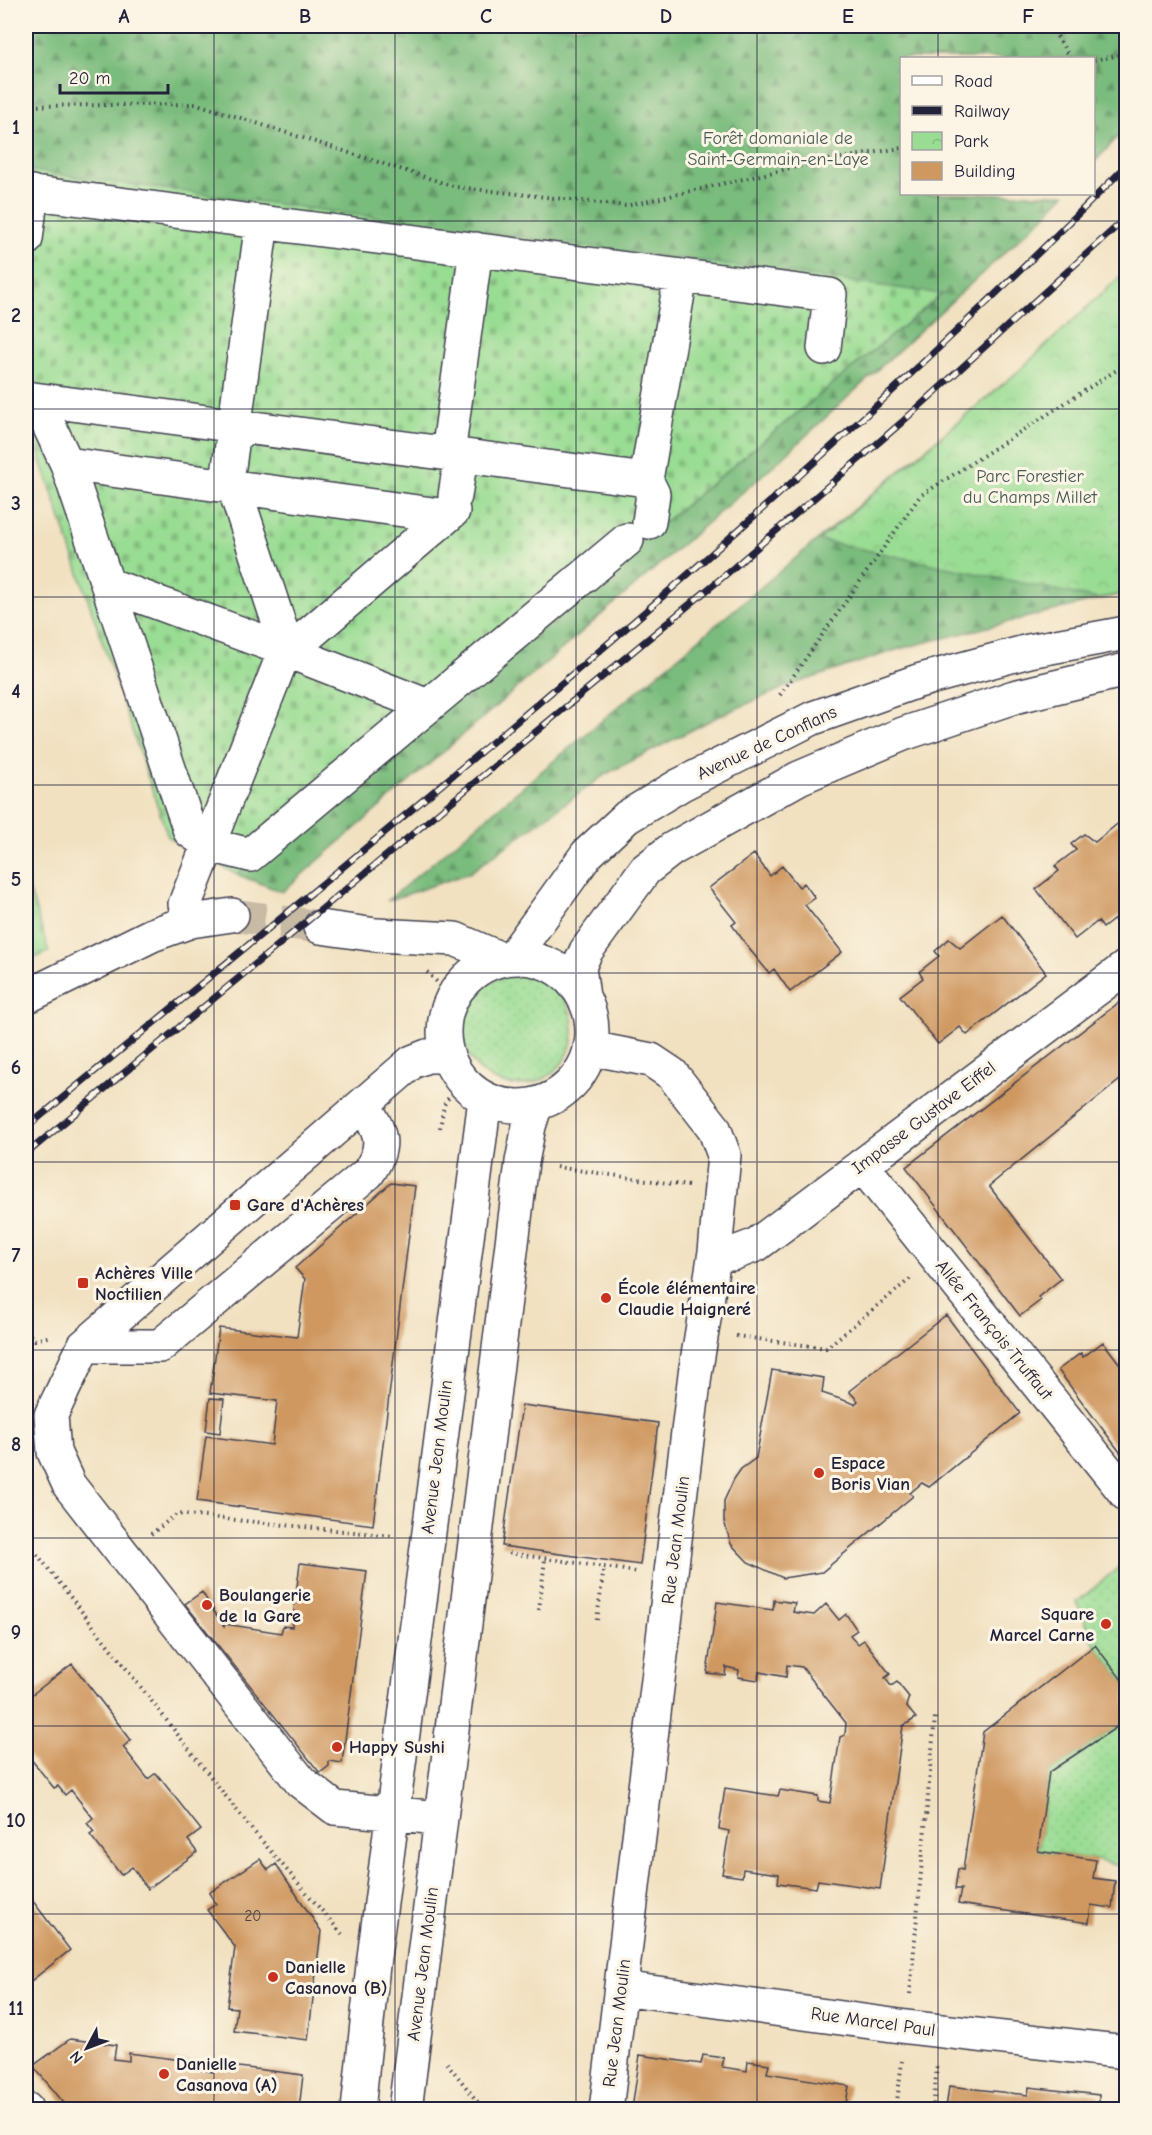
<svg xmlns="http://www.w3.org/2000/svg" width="1152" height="2135" font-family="'Comic Neue',sans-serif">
	<defs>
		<pattern id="grass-dots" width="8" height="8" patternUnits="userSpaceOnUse" patternTransform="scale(1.5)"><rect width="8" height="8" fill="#99dc93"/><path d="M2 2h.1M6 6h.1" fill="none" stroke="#84bc80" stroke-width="1.8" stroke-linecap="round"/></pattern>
		<pattern id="forest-firs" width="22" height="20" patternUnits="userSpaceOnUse" patternTransform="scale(1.5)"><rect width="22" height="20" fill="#7abc7d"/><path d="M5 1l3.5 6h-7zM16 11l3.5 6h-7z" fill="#649868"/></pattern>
		<pattern id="cemetery-stones" width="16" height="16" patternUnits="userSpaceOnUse" patternTransform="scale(1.5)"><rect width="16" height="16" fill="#99dc93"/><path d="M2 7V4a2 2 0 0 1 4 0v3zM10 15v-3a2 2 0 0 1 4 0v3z" fill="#84bc80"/></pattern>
		<pattern id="park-crowns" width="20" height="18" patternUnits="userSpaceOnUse" patternTransform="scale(1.5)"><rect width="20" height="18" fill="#99dc93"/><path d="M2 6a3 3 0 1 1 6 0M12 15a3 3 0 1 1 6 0" fill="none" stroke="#84bc80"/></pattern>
	</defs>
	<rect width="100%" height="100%" fill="#fcf5e5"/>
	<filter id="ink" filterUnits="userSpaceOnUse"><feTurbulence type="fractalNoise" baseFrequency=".0167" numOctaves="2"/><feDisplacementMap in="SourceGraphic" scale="12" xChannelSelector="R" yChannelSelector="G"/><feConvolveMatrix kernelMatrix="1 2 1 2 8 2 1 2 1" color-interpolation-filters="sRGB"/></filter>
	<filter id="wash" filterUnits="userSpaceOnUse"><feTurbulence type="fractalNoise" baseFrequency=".008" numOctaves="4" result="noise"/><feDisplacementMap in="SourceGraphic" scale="24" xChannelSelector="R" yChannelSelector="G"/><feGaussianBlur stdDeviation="1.35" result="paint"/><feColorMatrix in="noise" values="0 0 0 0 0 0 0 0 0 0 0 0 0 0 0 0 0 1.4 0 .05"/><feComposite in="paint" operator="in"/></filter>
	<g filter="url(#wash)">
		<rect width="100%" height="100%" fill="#f1e1c1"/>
		<path fill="url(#grass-dots)" stroke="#5e7f67" stroke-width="1.5" d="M463 1030a55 55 0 1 1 110 0a55 55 0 1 1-110 0Z
			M1126,1561v124l-31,-40 -18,-43z
			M1126,1721v147l-30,-8 -58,-9 11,-79z"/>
		<path fill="url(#forest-firs)" stroke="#4e6f5c" stroke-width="1.5" d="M26,26h1100v102l-32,35v-105h-192v136h163l-23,24 -259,239 -501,435 -46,-18 705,-579 -915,-125z
			M1126,271v322l-227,56 -111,37 -71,31 -111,57 -137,99 -82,28 634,-532z"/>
		<path fill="url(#cemetery-stones)" stroke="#5e7f67" stroke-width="1.5" d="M26,170l916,124 -706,580 -68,-37 -131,-389 -11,-1z
			M26,880l23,72 -23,9z"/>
		<path fill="url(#park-crowns)" stroke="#5e7f67" stroke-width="1.5" d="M1126,271v322l-28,6 -279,-59 202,-171z"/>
		<g id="blocks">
			<path fill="#cf9861" d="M1126,817v93l-23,18 -5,-7 -23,18 -39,-50 23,-18 -4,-5 21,-16 -5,-6 13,-10 11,8z
				M754,854l16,22 12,-10 17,21 5,-4 11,15 -10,7 37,47 -52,40 -16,-23 -5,4 -18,-22 -19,-26 4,-3 -27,-34z
				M1002,915l44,58 -79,62 -7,-8 -22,17 -38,-48 23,-18 -4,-6 20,-16 -4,-5 14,-12 11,9z
				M1126,997v78l-137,111 72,93 -23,18 3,3 -21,16 -114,-149z
				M391,1183l24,3 -42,339 -176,-24 9,-65 66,9 5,-44 -67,-8 9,-65 78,9 8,-58 -10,-11z
				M946,1315l74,98 -91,74 -7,-4 -12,10 3,3 -91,76 -39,6 -35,-16 -17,-18 -3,-10 -4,-13v-20l10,-22 7,-10 15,-11 16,-88 52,8 -2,15 33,11 3,-3 -9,-10z
				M1103,1342l23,30v88l-68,-90 23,-17 2,4z
				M210,1398l14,1 -4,34 -14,-2z
				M522,1405l136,18 -18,142 -138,-19z
				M300,1563l67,8 -25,192 -13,-2v5l-9,7 -135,-169 17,-12 22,35 1,-3 56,9 2,-7 9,1z
				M774,1600l21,3 -2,9 21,3 12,-11 13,16 7,-6 11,16 -7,5 8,9 6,-4 26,34 -5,4 6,8 6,-4 12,15 -3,9 10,12 -13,8 -23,163 -62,-9 -2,8 -38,-5 1,-9 -36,-5 -1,8 -20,-3 7,-43 -10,-2 6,-41 53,8 2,-6 38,6v5l12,2 10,-66 5,-2 1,-12 -44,-56 -15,-2 -1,12 -27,-5 -1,8 -20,-3 1,-7 -13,-3 -1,8 -18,-2 10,-71 56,8z
				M1095,1645l31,40v36l-77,51 -11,79 58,9 -3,18 22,3 -3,27 -21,-3 -2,18 -131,-19 3,-15h-6l3,-20 5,1 20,-138z
				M72,1664l59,76 -8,7 25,32 8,-6 45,57 -13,10 9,12 -49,37 -16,-22 -11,8 -31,-40 4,-3 -7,-9 6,-5 -22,-28 -6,5 -7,-9 -4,2 -28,-35v-54z
				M260,1859l8,11 8,-6 45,67 -13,109 -74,-9 3,-23 -10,-1 8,-60 -28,-37 9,-6 -7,-11z
				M26,1892l44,58 -44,35z
				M70,2039l46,6 -2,14 15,2v-8l68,9 -1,7 17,3 1,-8 89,11 -4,34h-230l-36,-43z
				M640,2055l61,9 2,-9 21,3 -2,9 25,4 1,-10 21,3 -2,9 82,13 -4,23h-213z
				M949,2086l79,9 1,-8 70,8v9l27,1v4h-180z"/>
		</g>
	</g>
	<g filter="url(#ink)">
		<use href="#blocks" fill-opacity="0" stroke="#413f4f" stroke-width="1.5"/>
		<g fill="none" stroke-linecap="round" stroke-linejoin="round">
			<path stroke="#c8bba6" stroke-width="33" stroke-dasharray="33 16" stroke-linecap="butt" d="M232,915l88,12"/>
			<defs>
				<path id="minor" d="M26,192l804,103 -6,53
					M26,239l6,-47
					M26,398l620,82 35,-204
					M37,400l30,64
					M448,454l28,-205
					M229,467l33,-245
					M646,480l7,14 -4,28
					M234,487l51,155
					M455,496l6,-40
					M447,516l-380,-52 123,367 20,14 40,10 377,-315
					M107,584l168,62
					M293,648l160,-137
					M295,654l133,52
					M185,904l95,-241
					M320,927l56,8 79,4 46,20
					M512,958l75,-104 40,-37 53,-32 133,-67 105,-37 111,-30 97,-18
					M444 1032a74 74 0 1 1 148 0a74 74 0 1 1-148 0Z
					M26,997l126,-62 39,-14 41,-6
					M583,997l-4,-30 7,-16 59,-81 27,-21 127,-71 104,-44 111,-37 112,-27
					M590,1048l61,12 21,14 42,54 10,27 -9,97 -20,122 -89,736
					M862,1165l264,329
					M715,1252l17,2 24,-9 370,-278
					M84,1346h76l208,-173c20,-29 12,-41 -4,-68
					M439,1818l-104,-10 -34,-26 -232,-297 -15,-33 -3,-37 33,-69 328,-284 15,-6 20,-1
					M621,1988l286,39 219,25
					M26,2109v1
					M358,2110l15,-145 112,-866
					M405,2110l117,-948 7,-36 7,-22"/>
			</defs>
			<use href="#minor" stroke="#413f4f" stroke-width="36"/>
			<path stroke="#413f4f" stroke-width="4" stroke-dasharray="1.5 4.5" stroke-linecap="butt" d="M1051,26l19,32
				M1094,60l32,-6
				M26,106l171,-2 259,83 170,19 191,-44 85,-14
				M780,695l140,-199 206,-132
				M427,972l25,25
				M440,1128l4,-23 5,-8
				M556,1167l132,19
				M26,1331l9,9 16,-4
				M736,1336l90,12 84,-69
				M151,1534l26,-20 216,22
				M26,1540l223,286 93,108
				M509,1553l129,19
				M539,1610l6,-51
				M597,1620l7,-53
				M910,1994l25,-277
				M447,2063l37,47
				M896,2110l6,-49
				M933,2110l4,-45"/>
			<use href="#minor" stroke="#fff" stroke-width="33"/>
			<defs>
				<path id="rail" d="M26,1128c376,-310 757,-616 1100,-962
					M26,1154l698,-578 177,-153 225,-205"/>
			</defs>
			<use href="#rail" stroke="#22223b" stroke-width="7"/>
			<use href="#rail" stroke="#fcf5e5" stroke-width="4.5" stroke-dasharray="14" stroke-linecap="butt"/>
		</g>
	</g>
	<path fill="none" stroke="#22223b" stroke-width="1.5" stroke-opacity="0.55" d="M214,26v2084M395,26v2084M576,26v2084M757,26v2084M938,26v32M938,194v1916M26,221h1100M26,409h1100M26,597h1100M26,785h1100M26,973h1100M26,1162h1100M26,1350h1100M26,1538h1100M26,1726h1100M26,1914h1100"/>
	<g fill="#c8321e" stroke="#fcf5e5" stroke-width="2">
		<rect x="229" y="1199" width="12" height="12" rx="3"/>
		<rect x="77" y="1277" width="12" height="12" rx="3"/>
		<circle cx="606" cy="1298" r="6"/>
		<circle cx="819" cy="1473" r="6"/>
		<circle cx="207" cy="1605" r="6"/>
		<circle cx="1106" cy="1624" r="6"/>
		<circle cx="337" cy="1747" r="6"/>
		<circle cx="273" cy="1977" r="6"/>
		<circle cx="164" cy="2074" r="6"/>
	</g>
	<g text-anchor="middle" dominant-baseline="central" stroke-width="6" stroke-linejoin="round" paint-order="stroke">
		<g font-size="15" fill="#4d4044">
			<text x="253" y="1916">20</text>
		</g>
		<g font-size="18" fill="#465a55" stroke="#fcf5e5">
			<text x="778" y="138">Forêt domaniale de<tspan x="778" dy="21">Saint-Germain-en-Laye</tspan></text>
			<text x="1030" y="476">Parc Forestier<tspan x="1030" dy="21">du Champs Millet</tspan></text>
		</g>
		<g font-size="18" fill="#22223b" stroke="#fcf5e5">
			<text transform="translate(767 743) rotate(-25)">Avenue de Conflans</text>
			<text transform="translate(924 1118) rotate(-37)">Impasse Gustave Eiffel</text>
			<text transform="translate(994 1330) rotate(51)">Allée François Truffaut</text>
			<text transform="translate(437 1457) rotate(-83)">Avenue Jean Moulin</text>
			<text transform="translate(676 1540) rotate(-83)">Rue Jean Moulin</text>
			<text transform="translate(423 1964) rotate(-83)">Avenue Jean Moulin</text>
			<text transform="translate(873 2022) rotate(8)">Rue Marcel Paul</text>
			<text transform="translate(617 2023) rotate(-83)">Rue Jean Moulin</text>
		</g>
		<g font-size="18" font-weight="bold" fill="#22223b" stroke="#fcf5e5" text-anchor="start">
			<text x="247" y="1205">Gare d'Achères</text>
			<text x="95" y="1273">Achères Ville<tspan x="95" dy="21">Noctilien</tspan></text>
			<text x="618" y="1288">École élémentaire<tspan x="618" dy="21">Claudie Haigneré</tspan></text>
			<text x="831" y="1463">Espace<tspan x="831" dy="21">Boris Vian</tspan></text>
			<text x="219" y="1595">Boulangerie<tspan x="219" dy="21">de la Gare</tspan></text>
			<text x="1094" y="1614" text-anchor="end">Square<tspan x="1094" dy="21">Marcel Carne</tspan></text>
			<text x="349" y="1747">Happy Sushi</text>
			<text x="285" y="1967">Danielle<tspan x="285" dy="21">Casanova (B)</tspan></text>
			<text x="176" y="2064">Danielle<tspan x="176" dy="21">Casanova (A)</tspan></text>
		</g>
	</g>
	<rect width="1152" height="2135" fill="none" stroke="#fcf5e5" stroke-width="66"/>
	<rect x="900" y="57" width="195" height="138" fill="#fcf5e5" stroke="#a5a1a1" stroke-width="1.5"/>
	<rect x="912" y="76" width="30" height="9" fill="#ffffff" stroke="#a5a1a1" stroke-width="1.5"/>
	<text x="954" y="87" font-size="18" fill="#22223b">Road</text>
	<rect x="912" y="106" width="30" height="9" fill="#22223b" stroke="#a5a1a1" stroke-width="1.5"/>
	<text x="954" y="117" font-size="18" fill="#22223b">Railway</text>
	<rect x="912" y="132" width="30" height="18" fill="url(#park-crowns)" stroke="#a5a1a1" stroke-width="1.5"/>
	<text x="954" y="147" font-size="18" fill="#22223b">Park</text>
	<rect x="912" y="162" width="30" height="18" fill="#cf9861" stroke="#a5a1a1" stroke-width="1.5"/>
	<text x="954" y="177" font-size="18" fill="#22223b">Building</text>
	<g transform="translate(87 2048) rotate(229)" stroke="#fcf5e5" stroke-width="4.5" paint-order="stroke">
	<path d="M0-4.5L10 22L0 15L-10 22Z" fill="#22223b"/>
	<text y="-9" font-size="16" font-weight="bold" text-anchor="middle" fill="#22223b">N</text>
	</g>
	<path d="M60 84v9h108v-9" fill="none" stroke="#22223b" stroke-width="3"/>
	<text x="69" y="84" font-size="18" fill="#22223b" stroke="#fcf5e5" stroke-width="4.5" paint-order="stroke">20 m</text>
	<rect x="33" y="33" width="1086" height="2069" fill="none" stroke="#22223b" stroke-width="2"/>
	<g font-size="20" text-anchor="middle" font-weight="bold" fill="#22223b">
		<text x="124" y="23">A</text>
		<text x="305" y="23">B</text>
		<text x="486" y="23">C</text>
		<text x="666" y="23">D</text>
		<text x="848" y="23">E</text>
		<text x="1028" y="23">F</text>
		<text x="16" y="134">1</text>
		<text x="16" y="322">2</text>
		<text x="16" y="510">3</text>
		<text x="16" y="698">4</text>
		<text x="16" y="886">5</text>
		<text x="16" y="1074">6</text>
		<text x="16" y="1262">7</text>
		<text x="16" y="1451">8</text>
		<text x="16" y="1639">9</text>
		<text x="16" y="1827">10</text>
		<text x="16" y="2015">11</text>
	</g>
</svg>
